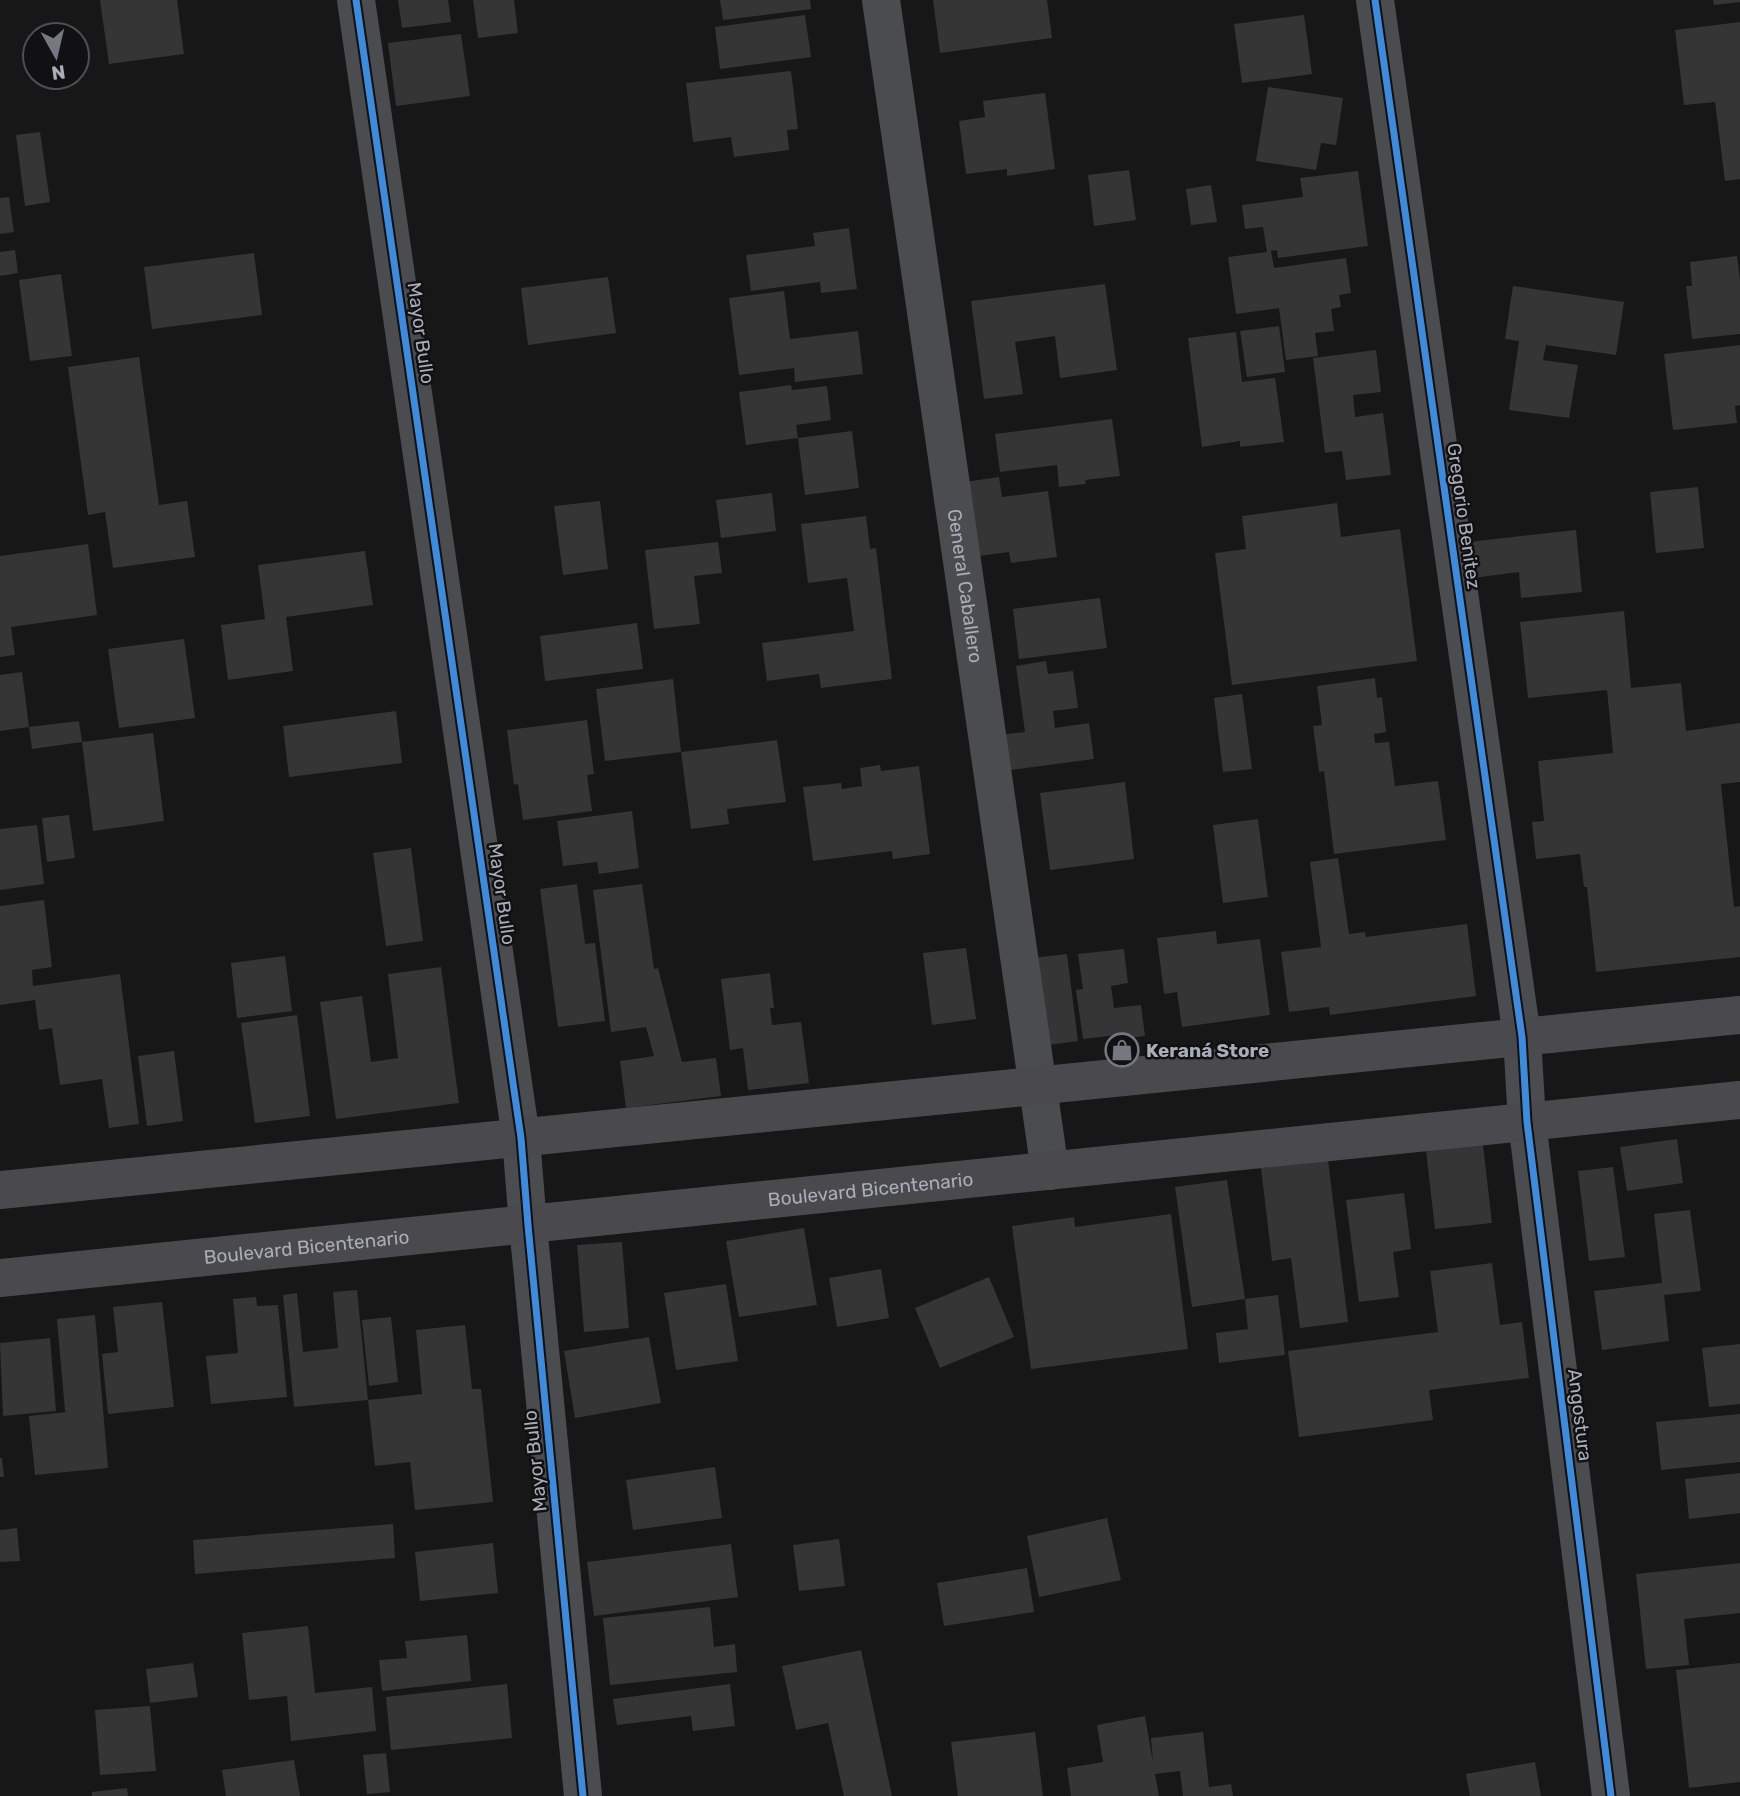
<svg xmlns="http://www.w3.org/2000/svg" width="1740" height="1796" font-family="Rubik,sans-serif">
	<rect width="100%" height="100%" fill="#171717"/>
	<path fill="#353536" d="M100,0h77l7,54 -75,10z
		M398,0h50l3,22 -49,6z
		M473,0h41l4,33 -40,5z
		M720,0h90l1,9 -88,11z
		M933,0h114l5,38 -112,15z
		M1713,0h27v2l-26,3z
		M805,15l6,42 -91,12 -5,-42z
		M1304,15l8,59 -70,9 -8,-59z
		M1740,22v157l-15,2 -10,-79 -31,3 -9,-75z
		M461,34l9,62 -74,10 -8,-63z
		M791,71l7,58 -11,1 2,20 -55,7 -3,-20 -38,5 -7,-59z
		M1268,87l75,11 -7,47 -15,-2 -5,27 -60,-9z
		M1045,93l10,76 -48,7v-7l-41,5 -7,-53 26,-4 -2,-16z
		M40,132l10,70 -25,4 -9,-71z
		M1129,170l7,50 -42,6 -6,-51z
		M1358,171l10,75 -90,12 -1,-8 -6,1 3,17 72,-10 5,35 -12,2 2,12 -10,2 3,22 -19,2 3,23 -32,4 -7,-52 -43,6 -8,-57 39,-5 -4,-25 -18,2 -3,-24 61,-8 -3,-19z
		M1211,185l6,37 -26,3 -5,-36z
		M9,197l5,35 -14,2v-36z
		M849,228l8,61 -36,4 -1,-11 -69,9 -5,-36 69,-9 -2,-13z
		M15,250l3,23 -18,3v-24z
		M254,253l8,62 -110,14 -8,-62z
		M1737,256l3,24v54l-48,5 -6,-53h6l-2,-24z
		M61,274l11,82 -42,5 -11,-81z
		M608,277l8,56 -88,12 -7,-57z
		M1105,284l12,86 -57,8 -5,-42 -40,6 8,52 -39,5 -13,-98z
		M1513,286l111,16 -8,53 -70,-10 -3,15 35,5 -9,53 -60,-8 10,-69 -14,-2z
		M784,291l6,48 68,-8 5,43 -68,8 -1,-14 -55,7 -10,-77z
		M1279,326l6,46 -38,5 -7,-46z
		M1236,332l6,50 33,-4 9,64 -44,5v-6l-38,6 -14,-109z
		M1740,345v60l-5,1 2,17 -64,7 -9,-76z
		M1376,350l5,42 -28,3 2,22 28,-4 8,62 -45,5 -4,-29 -17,2 -12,-95z
		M139,357l20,148 28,-4 8,56 -82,11 -8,-56 -17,3 -20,-148z
		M791,385l1,5 35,-4 4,34 -35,5 2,13 -52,7 -7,-53z
		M1112,419l8,57 -35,4 1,4 -27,3 -2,-22 -57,7 -5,-38z
		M852,431l7,57 -54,7 -7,-57z
		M999,477l3,20 46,-6 9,66 -46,6 -2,-11 -31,4 -20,-73z
		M1698,487l6,61 -48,5 -6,-61z
		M772,493l4,38 -55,7 -5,-38z
		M600,501l8,68 -45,6 -9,-69z
		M1337,503l4,34 59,-8 17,132 -185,24 -17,-132 31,-4 -4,-33z
		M866,516l4,33 6,-1 16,131 -71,9 -2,-14 -52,7 -5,-38 92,-12 -7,-53 -39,5 -7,-59z
		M1576,530l6,62 -61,6 -2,-26 -46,6 -4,-36z
		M718,542l4,31 -28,3 6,48 -46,5 -9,-79z
		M88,544l9,71 -86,12 4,28 -15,2v-101z
		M365,551l8,54 -87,12 7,54 -65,9 -7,-55 44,-6 -7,-54z
		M1100,598l7,50 -88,11 -6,-50z
		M1624,611l7,77 50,-5 5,48 54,-8v59l-19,2 13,123 6,-1v51l-144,15 -9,-85h-3l-4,-33 -44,5 -4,-37 12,-1 -6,-60 75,-8 -6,-63 -79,8 -8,-76z
		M637,623l6,46 -98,12 -5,-45z
		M184,639l11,79 -76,10 -11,-79z
		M1046,661l2,13 25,-3 5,37 -25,3 2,17 34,-5 5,36 -91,12 -5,-36 27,-3 -9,-66z
		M22,672l7,55 50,-6 3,21 -50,7 -3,-22 -29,4v-56z
		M1375,678l2,20 5,-1 4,35 -12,2 1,9 14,-1 6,44 43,-5 8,59 -112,14 -10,-83 -5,1 -6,-46 9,-1 -5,-39z
		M673,679l8,73 96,-12 9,62 -59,7 2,15 -38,5 -10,-77 -76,9 -9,-72z
		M1242,694l10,75 -29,3 -9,-74z
		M396,711l6,52 -113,14 -6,-51z
		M587,720l7,54 -7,1 5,36 -69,9 -5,-36 -4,1 -7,-55z
		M153,733l11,88 -71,10 -11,-89z
		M880,765l1,6 38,-5 11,88 -37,5 -1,-8 -79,10 -10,-74 38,-4 1,6 20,-3 -2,-18z
		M1125,782l9,77 -84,11 -10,-77z
		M632,811l7,57 -40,6 -2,-12 -34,4 -6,-45z
		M69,815l6,43 -28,4 -5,-44z
		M1258,819l10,78 -45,6 -10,-78z
		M37,825l7,59 -44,6v-61z
		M411,848l12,93 -37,5 -13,-93z
		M1338,858l11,76 16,-2 1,5 101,-13 9,72 -146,19 -1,-8 -40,5 -8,-60 40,-5 -11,-85z
		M577,884l8,60 10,-1 10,78 -47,6 -18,-138z
		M642,884l12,85 4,-1 24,94 34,-4 5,38 -95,12 -6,-47 34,-5 -8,-29 -35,5 -18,-142z
		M44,900l8,67 -20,3 1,16 87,-12 19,150 -30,4 -7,-49 -42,6 -8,-57 -13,2 -4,-30 -35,5v-99z
		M1216,931l1,13 43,-5 10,76 -88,12 -5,-35 -13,2 -7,-56z
		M966,948l10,71 -44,6 -9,-72z
		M1124,949l4,34 -17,3 3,22 27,-3 4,31 -27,3 -1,-4 -34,4 -7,-49 7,-1 -5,-35z
		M1067,954l11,87 -44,6 -11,-88z
		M285,956l7,55 -55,7 -6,-55z
		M441,967l18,136 -123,16 -16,-117 42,-6 9,66 27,-4 -10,-84z
		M770,973l4,35h-4l2,17 29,-3 8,61 -61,7 -5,-42 -13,2 -9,-71z
		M297,1015l13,101 -55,7 -14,-100z
		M174,1051l9,70 -36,5 -9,-70z
		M1482,1136l10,87 -57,6 -10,-87z
		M1677,1139l6,44 -56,8 -7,-44z
		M1328,1160l20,162 -48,6 -9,-70 -19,3 -11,-93z
		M1613,1167l12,90 -36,4 -11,-90z
		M1227,1180l18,119 -53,8 -17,-120z
		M1404,1193l7,56 -18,3 6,45 -40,5 -13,-102z
		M1690,1210l11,81 -37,4 5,46 -67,9 -8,-59 68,-8 -8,-69z
		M1171,1214l17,135 -157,20 -19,-143 62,-9 1,10z
		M804,1228l13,77 -78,12 -13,-76z
		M622,1242l7,86 -45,4 -7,-87z
		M1492,1263l8,62 22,-3 7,56 -100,12 4,30 -134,17 -11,-86 150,-19 -8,-61z
		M881,1269l8,49 -52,9 -8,-49z
		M989,1277l25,60 -74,31 -25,-60z
		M726,1284l12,77 -62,9 -12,-77z
		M357,1290l11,110 -74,7 -11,-112 14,-2 6,59 35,-4 -5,-56z
		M1278,1295l7,60 -66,8 -3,-30 32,-4 -3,-30z
		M256,1297l1,9 21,-1 9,92 -76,7 -5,-48 32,-3 -5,-54z
		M162,1302l12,105 -66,7 -6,-60 16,-2 -5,-45z
		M95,1315l13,153 -73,7 -6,-59 38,-4 -2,-1 -8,-92z
		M391,1317l7,65 -29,4 -7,-66z
		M465,1325l7,64h9l12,113 -78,8 -5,-48 -35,4 -7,-66 54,-6 -6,-64z
		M649,1337l12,66 -86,15 -11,-67z
		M50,1338l6,73 -53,5 -3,-73z
		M1740,1344v60l-31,3 -7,-59z
		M1740,1414v48l-79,8 -5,-48z
		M0,1458h2l2,19h-4z
		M715,1467l7,51 -89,12 -7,-50z
		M1740,1473v40l-51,6 -4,-40z
		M1107,1518l14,62 -82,17 -12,-61z
		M393,1524l2,34 -200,16 -2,-34z
		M17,1528l3,33 -20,1v-32z
		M839,1539l6,47 -46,5 -6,-46z
		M493,1543l5,50 -78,8 -5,-49z
		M731,1544l7,53 -144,19 -7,-54z
		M1740,1563v50l-56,6 5,46 -43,4 -10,-95z
		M1027,1568l7,44 -90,14 -7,-43z
		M710,1607l4,40 21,-3 2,28 -127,13 -7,-67z
		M308,1626l7,67 57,-6 4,44 -85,10 -4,-45 -38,4 -7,-67z
		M467,1635l4,46 -89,10 -3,-31 28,-2 -2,-17z
		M861,1650l31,146h-48l-16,-73 -32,7 -14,-64z
		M193,1663l5,34 -48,6 -4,-34z
		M1740,1663v119l-51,6 -13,-118z
		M507,1684l5,54 -121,12 -5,-53z
		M730,1684l5,42 -42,5 -2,-15 -74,9 -4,-26z
		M150,1706l6,65 -56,4 -5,-65z
		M1145,1716l8,47 -2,-25 52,-6 6,55 22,-3 2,12h-50l-3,-25 -25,3 4,22h-88l-4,-28 36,-6 -6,-37z
		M1035,1732l8,64h-85l-7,-54z
		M386,1753l4,39 -23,2 -4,-39z
		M294,1760l6,36h-74l-4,-26z
		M1535,1762l6,34h-71l-4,-22z
		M127,1788l1,8h-36v-4z"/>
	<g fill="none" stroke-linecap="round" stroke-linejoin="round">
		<g stroke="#4b4c50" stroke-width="38">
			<path d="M356,0l165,1138 7,87 55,571"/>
			<path id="s1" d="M881,0l169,1171"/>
			<path d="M1375,0l147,1037 5,85 84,674"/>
		</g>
		<g stroke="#4a4a4e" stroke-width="38">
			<path d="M0,1190l1740,-175"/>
			<path id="s2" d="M0,1278l1740,-178"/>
		</g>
		<defs>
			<path id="cycleway" d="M356,0l165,1138 7,87 55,571
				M1375,0l147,1037 5,85 84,674"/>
		</defs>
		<use href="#cycleway" stroke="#111113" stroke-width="11"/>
		<use href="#cycleway" stroke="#408adc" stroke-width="7"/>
	</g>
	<defs>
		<symbol id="shop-ring" viewBox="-11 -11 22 22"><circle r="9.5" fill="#111113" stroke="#757880" stroke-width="1.5"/><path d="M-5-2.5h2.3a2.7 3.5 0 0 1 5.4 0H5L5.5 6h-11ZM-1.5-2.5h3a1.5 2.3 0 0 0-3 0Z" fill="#757880"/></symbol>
	</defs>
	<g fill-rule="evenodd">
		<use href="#shop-ring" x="1103" y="1031" width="38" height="38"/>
	</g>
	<g text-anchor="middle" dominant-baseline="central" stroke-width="5" stroke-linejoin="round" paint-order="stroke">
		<g font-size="19" fill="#a8adb8" stroke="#111113">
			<text transform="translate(421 333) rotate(82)">Mayor Bullo</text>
			<text transform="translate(1464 516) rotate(82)">Gregorio Benitez</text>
			<text stroke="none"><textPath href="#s1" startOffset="592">General Caballero</textPath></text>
			<text transform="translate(502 894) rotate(82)">Mayor Bullo</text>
			<text stroke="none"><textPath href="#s2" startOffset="875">Boulevard Bicentenario</textPath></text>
			<text stroke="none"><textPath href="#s2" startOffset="308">Boulevard Bicentenario</textPath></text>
			<text transform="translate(1580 1415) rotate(83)">Angostura</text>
			<text transform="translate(535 1461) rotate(-96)">Mayor Bullo</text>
		</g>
		<g font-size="19" font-weight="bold" fill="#a8adb8" stroke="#111113" text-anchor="start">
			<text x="1146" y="1050">Keraná Store</text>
		</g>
	</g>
	<g transform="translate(56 56) rotate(172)"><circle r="33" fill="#111113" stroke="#4d4f55" stroke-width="2"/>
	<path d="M0-5L12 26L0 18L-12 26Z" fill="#757880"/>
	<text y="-10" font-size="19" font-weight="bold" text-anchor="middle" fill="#a8adb8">N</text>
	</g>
</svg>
